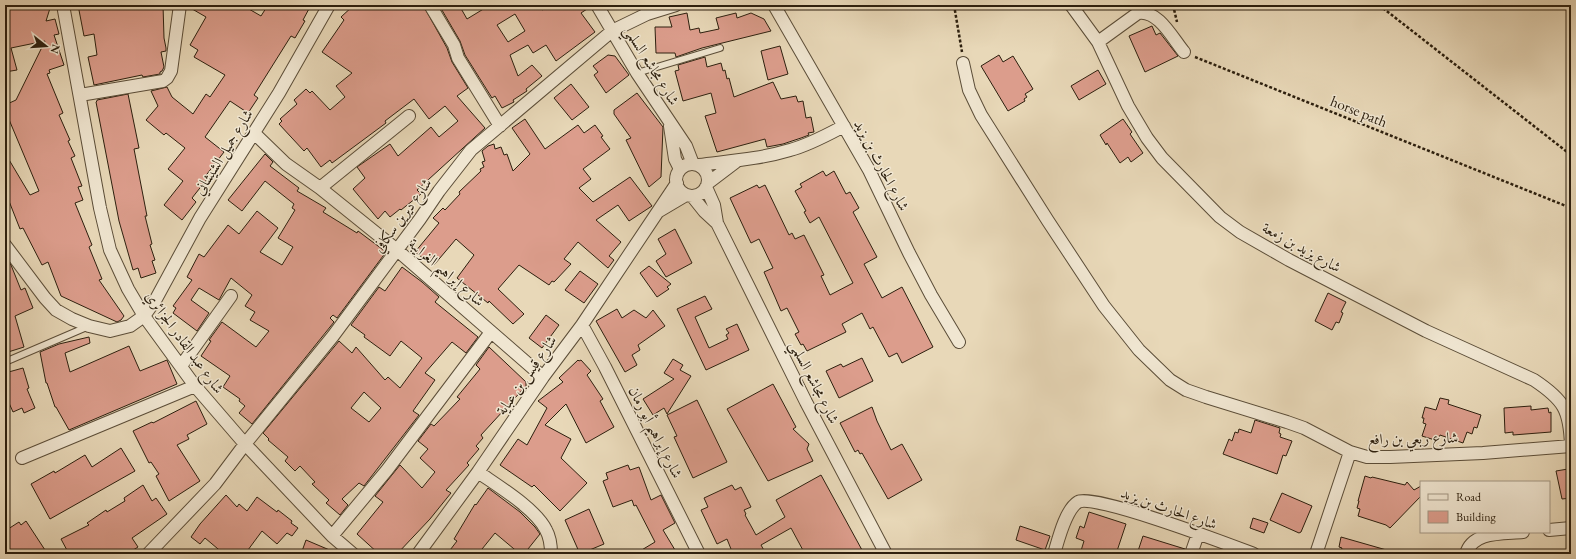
<svg xmlns="http://www.w3.org/2000/svg" width="1576" height="559" font-family="'EB Garamond',Amiri,serif">
	<rect width="100%" height="100%" fill="#e8d8b8"/>
	<filter id="stains"><feTurbulence type="fractalNoise" baseFrequency=".005" numOctaves="4"/><feColorMatrix values="0 0 0 0 .2 0 0 0 0 .09 0 0 0 0 .02 0 0 0 .5 -.17"/></filter>
	<radialGradient id="worn" r=".72"><stop offset=".6" stop-color="#630" stop-opacity="0"/><stop offset="1" stop-color="#630" stop-opacity=".3"/></radialGradient>
	<path fill="#dc9d8c" stroke="#2c1f0e" fill-rule="evenodd" d="M5,5h46l-5,16 9,-2 4,15 -5,1 10,30 -15,5 1,3 -3,1 16,39 -4,2 11,25 -2,1 7,15 -4,2 11,28 -4,1 5,13 -8,3 17,42 -3,2 13,32 -3,1 25,36 -3,4 -4,2 -56,-26 -13,-34 -6,3 -19,-37 -3,1 -15,-38v-38l25,42 9,-4 -34,-81v-5l11,-5 29,-59 -34,7 6,22 -12,2z
		M78,5h85l1,33 2,10v3l-5,1 3,15 -2,4 -2,1v2l-17,3 -1,-2 -48,10 -6,-28 9,-2 -3,-21 -10,2z
		M187,5h55l19,11 7,-11h43l-8,15 2,1 -10,17 -4,-2 -37,59 4,3 -10,15 -18,-12 -25,36 19,15 -20,26 3,1 -15,19 4,4 -14,18 -18,-15 19,-24 -15,-12 17,-21 -19,-15 -2,2 -18,-15 12,-14 -7,-15 16,-4 5,10 21,17 13,-20 4,3 15,-22 -31,-18 4,-7 -8,-5 16,-28 -19,-11z
		M354,5h69l24,43 5,14 16,26 -11,8 28,32 -68,62 4,4 -20,16 -1,-1 -10,8 -5,-6 -7,8 -25,-30 12,-11 -8,-11 33,-23 8,12 33,-29 8,10 19,-16 -13,-15 -16,13 -15,-20 -29,22 1,2 -54,40 -2,-3 -9,7 -14,-19 -3,3 -25,-27 3,-3 -2,-2 17,-15 -3,-4 12,-11 4,4 2,-2 18,19 15,-13 -9,-11 16,-13 -30,-21 22,-32 -3,-3z
		M439,5h20l8,14 23,-14h49l3,5 9,-5h39v2l-9,6 14,19 -39,29 -10,-16 -13,8 -5,-8 -18,10 8,21 14,-11 10,11 -16,13 1,2 -14,9 1,2 -12,6 -7,-12 -3,2 -27,-43 -5,-14zM515,14l10,17 -17,11 -11,-17z
		M687,13l3,17 9,-2 1,5 19,-4 -3,-11 20,-5 1,5 14,-5 13,6 7,12 -69,17 -26,9 -1,-4h-19l-1,-26h17l-3,-10z
		M1152,26l4,9 4,-2 18,23 -33,16 -16,-36z
		M780,46l8,28 -20,6 -7,-29z
		M608,55l7,1 14,19 -23,18 -12,-18 4,-3 -5,-6z
		M999,55l4,7 10,-6 20,33 -8,5 2,3 -3,2 1,2 -17,10 -27,-45z
		M705,57l2,10 14,-4 2,8 2,-1 2,9 2,-1 5,19 39,-15 8,17 15,-3 2,6 5,-1 3,17 5,-1 3,15 -6,1 1,2 -8,3 -18,6 -16,3 -2,-8 -48,13 -12,-36 11,-3 -5,-20 -28,8 -8,-30 4,-1 -1,-5z
		M1098,70l8,14 -27,16 -8,-14z
		M571,84l18,23 -17,13 -18,-22z
		M637,93l26,34 -2,50 -12,10 -23,-47 5,-2 -17,-24v-4z
		M128,94l11,54 -5,1 13,67h-2l7,28 -2,1 5,15 -3,1 4,12 -15,5 -3,-10 -5,2 -14,-49 -23,-119 1,-1v-1z
		M525,119l20,30 33,-24 6,8 11,-8 8,11 -2,1 9,12 -27,20 8,10 -12,9 14,14 37,-25 22,29 -23,15 -11,-16 -22,15 25,22 -12,14 5,4 -6,8 -30,-26 -14,17 7,5 -17,18 -2,-1 -3,4 -30,-20 -21,24 26,25 -11,10 -24,-23 -1,2 -31,-25 17,-23 -18,-16 -22,26 -6,-5 -1,1 -12,-9 24,-29 -6,-5 10,-10 2,2 15,-16 -1,-2 22,-21 -1,-2 4,-2 -2,-5 3,-1 -3,-10 6,-5 6,-2 1,5 6,-2 3,8 3,-1 6,17 17,-17 -18,-26z
		M1123,119l9,13 -2,2 13,19 -12,9 -3,-5 -8,6 -13,-20 -1,2 -6,-10z
		M265,154l8,8 -3,4 29,22 -2,3 29,17 -3,4 34,21 1,-2 28,21 -49,66 -4,-3 -3,3 4,4 -82,102 -13,-11 6,-7 -6,-5 1,-2 -17,-12 7,-11 -29,-20 10,-15 -2,-1 13,-18 34,25 13,-16 -19,-11 5,-8 -10,-6 7,-11 -21,-17 -12,22 -20,-12 -8,12 18,13 -12,18 -24,-18 3,-5 -3,-2 19,-26 -5,-3 12,-23 5,3 24,-32 11,9 18,-23 21,17 -18,24 22,13 11,-18 -15,-9 17,-28 -3,-2 2,-4 -29,-23 -23,30 -14,-11z
		M823,171l3,5 8,-5 12,23 4,-2 9,16 -6,4 24,45 -13,7 18,34 20,-11 31,60 -31,16 -5,-10 -8,4 -16,-30 -3,2 -8,-16 -20,11 4,8 -39,19 -4,-7 -2,1 -6,-11 4,-2 -12,-24 -6,3 -6,-14 -11,-25 9,-4 -14,-29 -8,4 -21,-45 27,-13 2,3 6,-3 24,50 3,-2 3,6 9,-4 20,40 -3,1 9,19 23,-12 -34,-66 -9,6 -6,-11 2,-1 -11,-20 7,-4 -2,-3z
		M675,229l17,34 -26,14 -10,-16 10,-7 -8,-15z
		M5,257l6,8 10,25 4,-2 8,20 -18,8 9,31 -19,6z
		M649,266l22,18 -4,3 2,2 -12,8 -17,-24z
		M402,267l20,15 17,15 -4,5 43,35 -12,16 -14,-11 -27,31 10,7 -22,31 6,4 -55,71 -5,-3 -17,16 6,6 -8,10 -14,-12 3,-3 -17,-16 3,-2 -15,-16 -5,5 -10,-10 3,-4 -20,-17 1,-1 -6,-6 76,-92 13,12 4,-6 29,33 3,-3 12,11 22,-30 -21,-17 -11,15 -26,-19 1,-2 -14,-10 28,-38 6,4zM364,392l17,16 -12,14 -18,-14z
		M580,271l18,13 -14,19 -19,-13z
		M1328,293l18,9 -5,10 2,1 -4,10 -3,-1 -4,8 -17,-9z
		M705,296l7,13 -17,8 14,31 19,-9 -2,-4 3,-2 -3,-4 11,-5 12,26 -43,20 -29,-61z
		M617,309l5,9 12,-8 12,8 7,-8 12,16 -27,19 2,5 -8,5 5,10 -12,7 -29,-51z
		M546,315l13,10 -17,23 -13,-10z
		M89,337l1,6 -25,10 5,19 59,-26 11,25 27,-11 10,24 -108,46 -13,-23h-1l-8,-24h-1l-6,-31 19,-8z
		M489,347l37,35v4l-45,49 2,3 -7,8 3,3 -12,14 2,2 -23,25 5,3 -21,26 -33,35h-18l-22,-20 26,-32 -8,-6 25,-31 22,23 13,-16 -15,-14 8,-9 -10,-8 13,-17 3,2 26,-27 -3,-2 23,-28 -4,-4z
		M862,358l11,23 -34,17 -13,-27 15,-7 2,3z
		M673,359l10,6 -3,5 11,6 -24,38 -3,-6 -11,7 -10,-16 31,-20 -10,-6z
		M578,360l1,1 2,-1 10,11 -4,4 16,24 -3,2 14,26 -28,16 -20,-39 -21,21 26,14 -10,19 26,25 -27,28 -26,-26 -2,2 -32,-22 18,-26 9,6 20,-37 -9,-7 25,-19 -4,-4z
		M23,368l6,20 -2,1 8,19 -11,5 -2,-5 -9,4 -8,-18v-21z
		M773,384l23,43 -3,2 16,15 -2,5 6,12 -45,20 -41,-72z
		M1440,398l9,2 -1,4 33,11 -4,13 -3,-1 -2,7 -5,-2 -4,11 -23,-8 -2,6 -16,-5 4,-12 -3,-1 1,-5h-2l3,-11 11,3z
		M697,400l30,62 -34,16 -19,-41 3,-1 -10,-21z
		M196,401l11,23 -20,11 2,4 -12,6 23,36 -31,20 -13,-25 3,-2 -8,-12 -2,1 -16,-32 19,-9 1,1z
		M1531,406v4l17,-2 1,5 2,-1v20l-38,3v-3l-8,1 -1,-25z
		M872,407l5,14 14,29 11,-6 20,36 -34,19 -26,-46 -2,1 -2,-4 -3,2 -15,-29z
		M1255,420l25,8 -1,5 2,1 -1,3 12,4 -6,15 -3,-1 -6,19 -54,-20 6,-15 3,2 3,-9 3,1 1,-4 12,4z
		M121,448l14,23 -85,48 -19,-35 23,-13 1,2 30,-18 7,12z
		M628,465l2,5 9,-3 12,33 10,-5 14,28 -12,7 12,20 -6,4h-34l20,-12 -19,-37 -2,1 -2,-6 -19,7 -10,-26 5,-2 -2,-6z
		M1568,469l1,7 2,-1v23l-9,1 -6,-28z
		M821,475l41,75 -7,4h-50l-14,-26 -30,17 5,9h-33l-6,-15 -10,5 -16,-34 7,-3 -4,-9 28,-13 3,5 6,-3 10,20 -7,3 2,4 -1,1 11,20 29,-18 -9,-17z
		M1365,476l6,2 1,-1 33,8 2,-3 7,8 7,-4v10l-31,32 -4,-3 -28,-9 2,-7 -3,-1 2,-7h-1z
		M143,485l9,16 4,-3 11,16 -35,24 6,9 -11,7h-58l-8,-15 28,-14 -2,-2 19,-13 1,2 18,-11 -1,-3z
		M488,488l32,24 15,15 5,7 -16,20h-4l-25,-21 -17,21h-31l10,-13 -3,-2 21,-35 1,1z
		M1282,493l30,13 -11,26 -2,1 -29,-13z
		M226,495l11,12 2,-3 8,7 10,-14 20,15 1,-2 14,11 -1,2 7,5 -6,8 -5,-3 -10,11 -15,-13 -17,23h-21l-19,-16 -5,6 -9,-7 9,-13z
		M589,509l15,35 -24,10 -15,-34z
		M1089,512l37,12 -10,30h-36l4,-13 -8,-3 4,-12 4,2z
		M1253,518l15,5 -4,10 -14,-5z
		M26,521l19,29 -7,4h-26l-7,-11v-12l14,-9 2,3z
		M1020,526l30,10 -5,14 -29,-10z
		M1143,536l42,13 -1,5h-47z
		M1341,537l49,14v3h-50l2,-6 -3,-1z
		M306,540l33,14h-38z"/>
	<g fill="none" stroke-linecap="round" stroke-linejoin="round">
		<defs>
			<path id="service" d="M637,73l83,-25
				M5,362l84,-36"/>
			<path id="minor" d="M63,5l37,203 10,42 18,39 16,27 51,70 50,58 87,92 21,18
				M430,5l24,40 4,13 42,68
				M597,5l40,68 49,73 7,18
				M774,5l95,165 40,83 22,42 28,47
				M1071,5l27,37 30,64 19,32 15,20 58,59 20,15 49,28 137,71 108,49c30,20 36,30 37,66
				M1098,42l40,-29c20,-4 35,26 46,39
				M963,63l6,27 12,25 67,106 56,85 35,44 31,30 16,10 20,7 81,25 17,6 46,24 17,5h23l93,-4 88,-7
				M80,95l83,-14 4,-3 4,-7 9,-66
				M670,126l5,33 5,10
				M254,133l32,31 34,24 77,62 146,127
				M676 180a16 16 0 1 1 32 0a16 16 0 1 1-32 0Z
				M699,165c31,-4 61,-6 91,-15 19,-5 37,-15 54,-24
				M708,183l29,-22
				M706,187l8,18 3,18 89,179 80,152
				M320,188l89,-72
				M692,196l12,15 13,12
				M659,211l27,-16
				M5,245l40,53 11,12 16,9 17,7 21,5 20,-5 14,-10 12,-17 44,-81 79,-125 50,-88
				M582,325l23,42 94,187
				M181,366l50,-70
				M22,458l173,-72
				M478,472c20,14 58,37 68,58 4,7 5,16 5,24
				M1549,530l22,-2
				M332,536l55,-66 104,-138
				M148,554l67,-70 30,-40 88,-108 87,-117 19,-28 32,-41 141,-119 35,-17 29,-9
				M418,554l60,-82 65,-95 39,-52 95,-142
				M1054,554c4,-13 11,-44 24,-52 16,-9 152,43 176,52
				M1191,554l7,-20
				M1316,554l34,-102
				M1466,554c6,-23 37,-20 57,-22"/>
		</defs>
		<use href="#service" stroke="#5b4d38" stroke-width="8"/>
		<use href="#minor" stroke="#5b4d38" stroke-width="14"/>
		<path stroke="#2c1f0e" stroke-width="2.5" stroke-dasharray="3 2" stroke-linecap="butt" d="M954,5l8,47
			M1173,5l4,17
			M1379,5l192,150
			M1195,57l376,151"/>
		<use href="#service" stroke="#f0e6d1" stroke-width="6"/>
		<use href="#minor" stroke="#f0e6d1" stroke-width="12"/>
	</g>
	<g text-anchor="middle" dominant-baseline="central" stroke-width="3" stroke-linejoin="round" paint-order="stroke">
		<g font-size="15" fill="#2c1f0e" stroke="#f0e6d1">
			<text transform="translate(652 65) rotate(58)">شارع مجاشع السلمي</text>
			<text transform="translate(1359 111) rotate(22)">horse path</text>
			<text transform="translate(223 152) rotate(-58)">شارع جميل الشيشاني</text>
			<text transform="translate(882 165) rotate(62)">شارع الحارث بن يزيد</text>
			<text transform="translate(402 215) rotate(-54)">شارع ديرين سكافي</text>
			<text transform="translate(1302 247) rotate(29)">شارع يزيد بن زمعة</text>
			<text transform="translate(447 272) rotate(41)">شارع إبراهيم الغرايبة</text>
			<text transform="translate(185 342) rotate(54)">شارع عبد القادر الجزائري</text>
			<text transform="translate(526 375) rotate(-55)">شارع قيس بن عباية</text>
			<text transform="translate(815 382) rotate(63)">شارع مجاشع السلمي</text>
			<text transform="translate(656 432) rotate(63)">شارع إبراهيم أبو رمان</text>
			<text transform="translate(1413 438) rotate(-1)">شارع ربعي بن رافع</text>
			<text transform="translate(1169 508) rotate(19)">شارع الحارث بن يزيد</text>
		</g>
	</g>
	<rect width="1576" height="559" fill="none" stroke="#e8d8b8" stroke-width="20"/>
	<rect x="6" y="6" width="1564" height="547" fill="none" stroke="#2c1f0e" stroke-width="2"/>
	<rect x="10" y="10" width="1556" height="539" fill="none" stroke="#2c1f0e"/>
	<rect x="1420" y="481" width="130" height="52" fill="#f0e6d1" stroke="#a29683"/>
	<rect x="1428" y="494" width="20" height="6" fill="#f0e6d1" stroke="#a29683"/>
	<text x="1456" y="501" font-size="12" fill="#2c1f0e">Road</text>
	<rect x="1428" y="511" width="20" height="12" fill="#dc9d8c" stroke="#a29683"/>
	<text x="1456" y="521" font-size="12" fill="#2c1f0e">Building</text>
	<g transform="translate(46 46) rotate(107)" stroke="#f0e6d1" stroke-width="3" paint-order="stroke">
	<path d="M0-3L7 15L0 10L-7 15Z" fill="#2c1f0e"/>
	<text y="-6" font-size="11" font-weight="bold" text-anchor="middle" fill="#2c1f0e">N</text>
	</g>
	<rect width="100%" height="100%" filter="url(#stains)"/>
	<rect width="100%" height="100%" fill="url(#worn)"/>
</svg>
